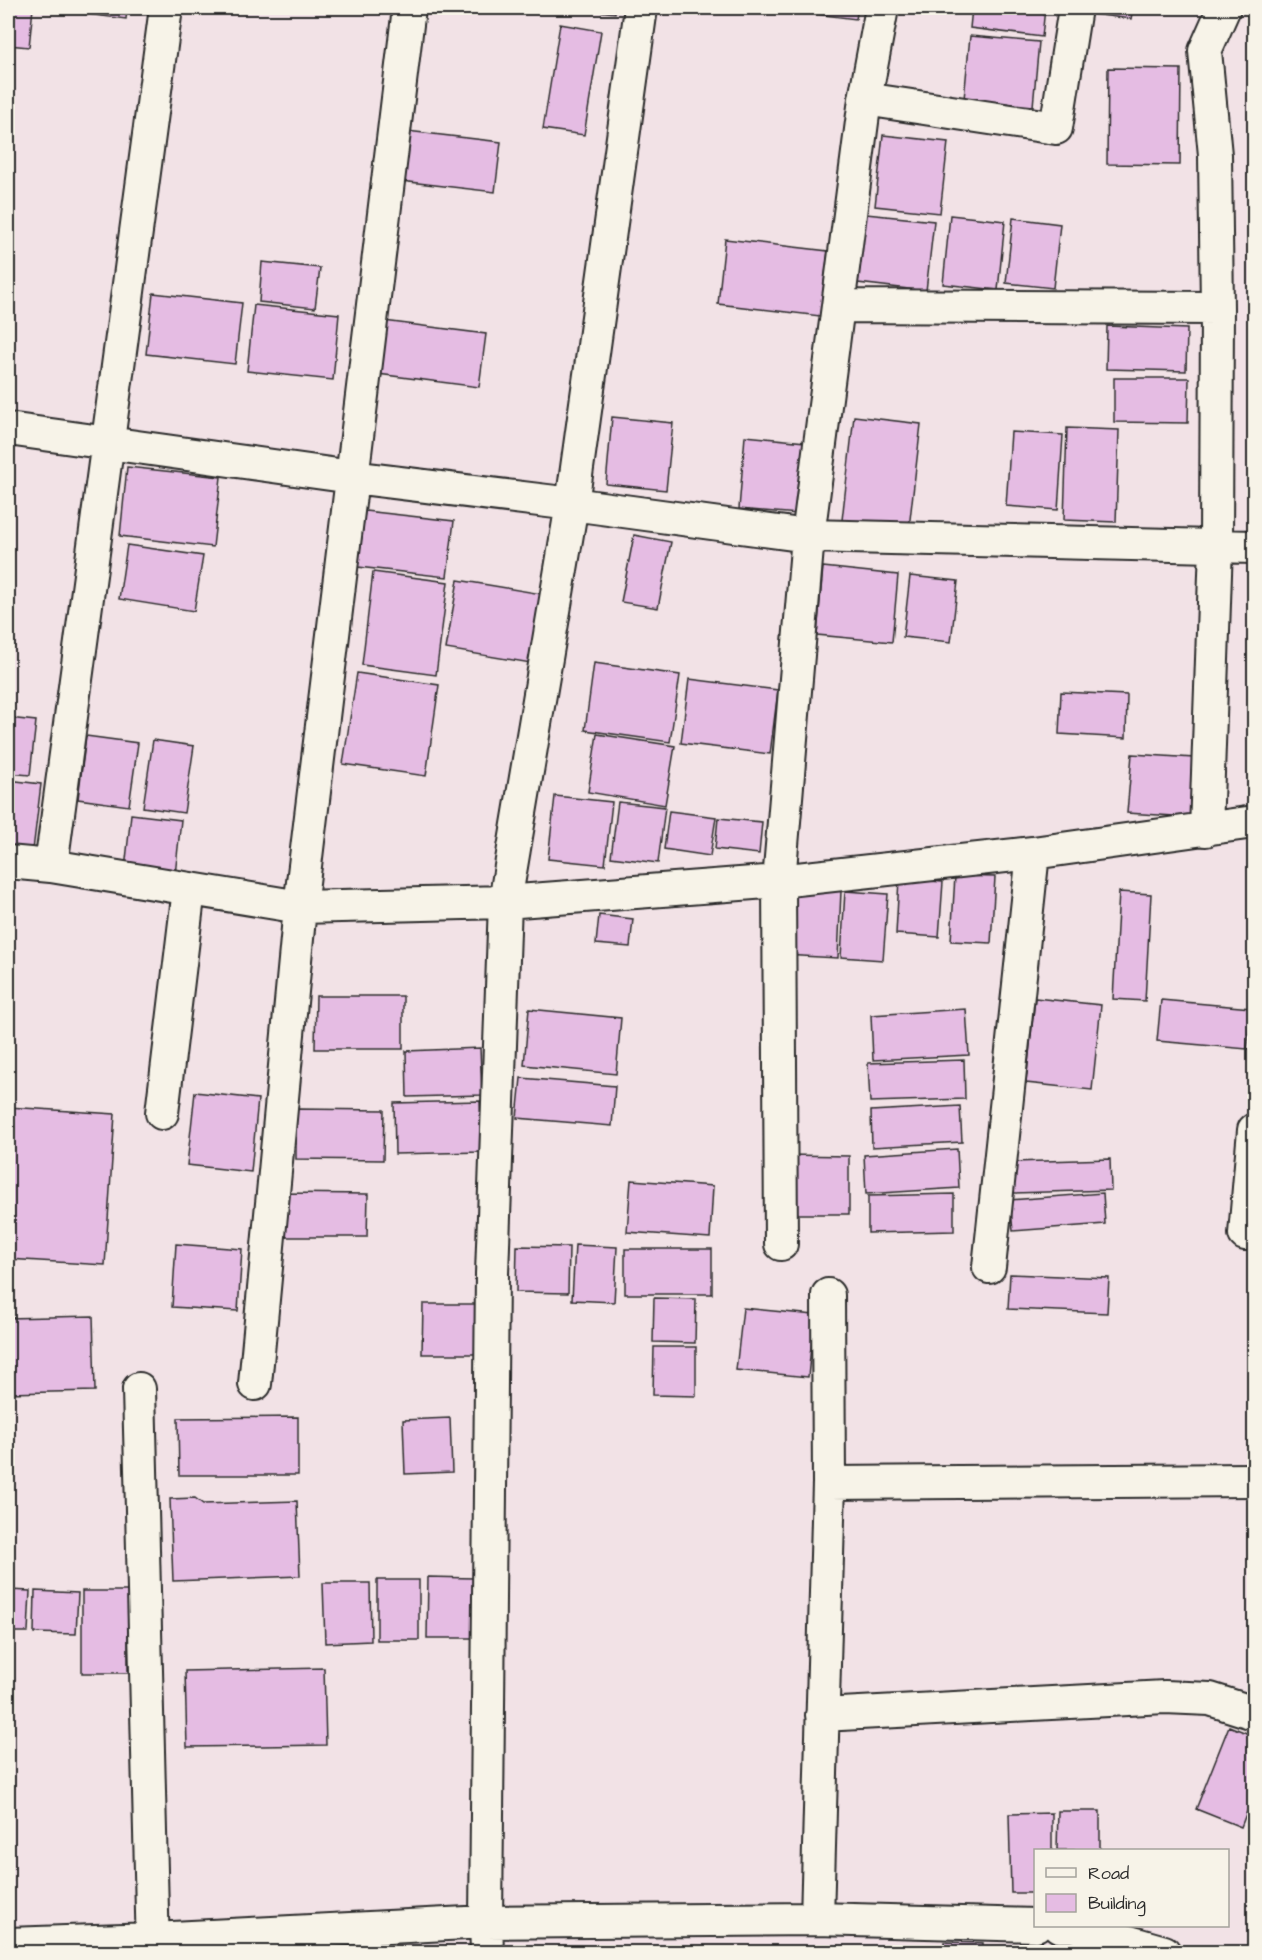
<svg xmlns="http://www.w3.org/2000/svg" width="1262" height="1960" font-family="'Architects Daughter',sans-serif">
	<rect width="100%" height="100%" fill="#f2e2e6"/>
	<filter id="ink" filterUnits="userSpaceOnUse"><feTurbulence type="fractalNoise" baseFrequency=".0167" numOctaves="2"/><feDisplacementMap in="SourceGraphic" scale="12" xChannelSelector="R" yChannelSelector="G"/><feConvolveMatrix kernelMatrix="1 2 1 2 8 2 1 2 1" color-interpolation-filters="sRGB"/></filter>
	<g filter="url(#ink)">
		<path fill="#e5bce3" stroke="#2b2b2b" stroke-width="1.5" d="M8,8h25l-4,39 -21,-2z
			M37,8h90l-1,11z
			M570,8h45v5z
			M768,8h90l-2,11z
			M972,8h73l-3,29 -72,-9z
			M1085,8h48l-2,11 -46,-6z
			M560,24l41,7 -17,104 -41,-6z
			M970,36l69,6 -6,64 -69,-7z
			M1108,68l73,1 -1,96 -73,-1z
			M407,131l94,11 -6,50 -94,-11z
			M883,135l65,7 -8,71 -65,-7z
			M866,214l68,7 -8,70 -68,-8z
			M950,215l55,6 -7,69 -55,-6z
			M1013,218l47,6 -7,64 -47,-5z
			M725,239l103,12 -8,65 -102,-12z
			M262,262l58,6 -5,40 -56,-6z
			M153,293l89,10 -7,61 -89,-10z
			M254,305l85,9 -6,66 -86,-9z
			M384,321l102,13 -7,53 -101,-13z
			M1107,326l80,3 -1,42 -80,-2z
			M1114,378h75l-1,45 -74,-1z
			M854,416l67,8 -12,104 -67,-8z
			M612,417l61,6 -7,67 -60,-6z
			M1067,428l52,2 -3,92 -52,-2z
			M1011,432l52,3 -5,75 -52,-4z
			M745,436l60,6 -7,72 -59,-5z
			M127,467l94,10 -8,70 -93,-11z
			M365,511l89,10 -7,56 -89,-10z
			M634,535l37,7 -13,66 -37,-6z
			M127,545l76,11 -9,55 -75,-12z
			M823,567l75,8 -6,67 -75,-7z
			M373,572l75,10 -12,93 -74,-10z
			M910,576l48,5 -7,61 -48,-5z
			M458,580l96,16 -11,69 -97,-16z
			M594,663l86,12 -10,67 -85,-12z
			M357,673l82,12 -13,91 -83,-12z
			M689,679l89,11 -8,64 -89,-11z
			M1061,692l66,3 -1,43 -67,-4z
			M8,718l28,3 -6,54 -22,-2z
			M597,734l78,12 -10,59 -77,-13z
			M86,736l52,7 -9,63 -51,-7z
			M153,740l41,6 -10,67 -41,-6z
			M1132,754l62,4 -4,59 -63,-4z
			M8,780l33,4 -8,66 -25,-3z
			M555,796l57,6 -7,63 -57,-6z
			M618,802l47,5 -7,56 -47,-6z
			M669,811l47,6 -6,39 -46,-7z
			M131,814l50,6 -6,55 -50,-6z
			M718,818l44,4 -3,32 -44,-5z
			M955,876l40,1 -4,66 -40,-2z
			M899,879l44,3 -4,55 -43,-3z
			M787,889l54,2 -3,67 -55,-3z
			M845,891l43,3 -5,66 -42,-3z
			M1119,892l32,2 -6,107 -32,-2z
			M599,915l34,4 -3,28 -34,-3z
			M316,996h87v53h-88z
			M1035,998l66,7 -9,85 -66,-7z
			M1161,1000l90,8 -4,41 -90,-8z
			M529,1009l92,9 -5,56 -92,-9z
			M966,1009l3,46 -96,5 -2,-45z
			M480,1048l2,47 -75,2 -1,-46z
			M964,1060l1,39 -95,3 -2,-39z
			M521,1078l94,8 -3,40 -95,-8z
			M195,1092l63,7 -7,73 -64,-7z
			M480,1101l2,51 -87,2 -1,-51z
			M960,1106l2,36 -90,5 -1,-36z
			M8,1107l107,7 -10,151 -97,-6z
			M296,1109l88,1 -1,50 -87,-1z
			M957,1149l2,39 -93,6 -2,-39z
			M786,1155l63,1v58h-63z
			M1110,1159l1,31 -97,3 -1,-31z
			M631,1180l82,6 -3,52 -83,-6z
			M278,1193l90,1 -1,43h-90z
			M1103,1193l2,31 -92,7 -3,-31z
			M954,1194v37l-86,2v-37z
			M176,1244l66,5 -4,62 -66,-4z
			M575,1245l42,2 -3,55 -42,-2z
			M517,1246l52,1 -1,46 -52,-1z
			M625,1249h87v45h-87z
			M1010,1274l99,4 -2,35 -99,-4z
			M654,1298l42,1 -1,44 -42,-1z
			M423,1304h56l-1,50h-56z
			M743,1308l71,7 -6,62 -72,-7z
			M93,1316l2,75 -87,2v-75z
			M654,1347h42v49l-43,-1z
			M298,1417v58h-119l-1,-57z
			M450,1418l2,54 -47,2 -2,-54z
			M195,1498l8,6 94,-3 3,75 -127,5 -3,-82z
			M428,1577l45,1v60h-46z
			M377,1580h42v60h-42z
			M323,1583h47l1,58 -46,2z
			M8,1590l22,1 -2,41h-20z
			M35,1591l43,2 -2,41 -42,-1z
			M82,1591h46v82h-46z
			M324,1668l2,77 -139,2 -2,-76z
			M1229,1726l25,10v57l-13,34 -45,-18z
			M1058,1811h42v39h-43z
			M1052,1813v37h-16v43h-25l-2,-79z
			M944,1942l39,1v9h-39z"/>
		<g fill="none" stroke-linecap="round" stroke-linejoin="round">
			<defs>
				<path id="minor" d="M865,99l191,29 19,-120
					M838,306l379,2
					M8,429l344,48 220,27 236,32 446,11
					M1206,830l10,-284 1,-238 -2,-153 -10,-104 19,-43
					M8,862l43,4 249,41 205,-5 274,-21 254,-28 221,-31
					M51,866l115,-858
					M162,1113l27,-224
					M1245,1234l9,-104
					M781,1244l-2,-363 29,-345 57,-437 17,-91
					M989,1267l44,-414
					M255,1384l45,-477 109,-899
					M139,1389l14,563
					M829,1483l425,-3
					M822,1715l343,-18 45,2 44,14
					M817,1919l12,-436 -1,-188
					M1059,1926h14l91,26
					M8,1944l145,-5 333,-17 331,-3 219,6
					M487,1952l-1,-30 6,-648 13,-372 67,-398 69,-496"/>
			</defs>
			<use href="#minor" stroke="#2b2b2b" stroke-width="36"/>
			<use href="#minor" stroke="#f7f3e8" stroke-width="32"/>
		</g>
	</g>
	<rect width="1262" height="1960" fill="none" stroke="#f7f3e8" stroke-width="30"/>
	<rect x="15" y="15" width="1232" height="1930" fill="none" stroke="#2b2b2b" stroke-width="2" filter="url(#ink)"/>
	<rect x="1034" y="1849" width="195" height="78" fill="#f7f3e8" stroke="#a5a39c" stroke-width="1.5"/>
	<rect x="1046" y="1868" width="30" height="9" fill="#f7f3e8" stroke="#a5a39c" stroke-width="1.5"/>
	<text x="1088" y="1879" font-size="18" fill="#2b2b2b">Road</text>
	<rect x="1046" y="1894" width="30" height="18" fill="#e5bce3" stroke="#a5a39c" stroke-width="1.5"/>
	<text x="1088" y="1909" font-size="18" fill="#2b2b2b">Building</text>
</svg>
